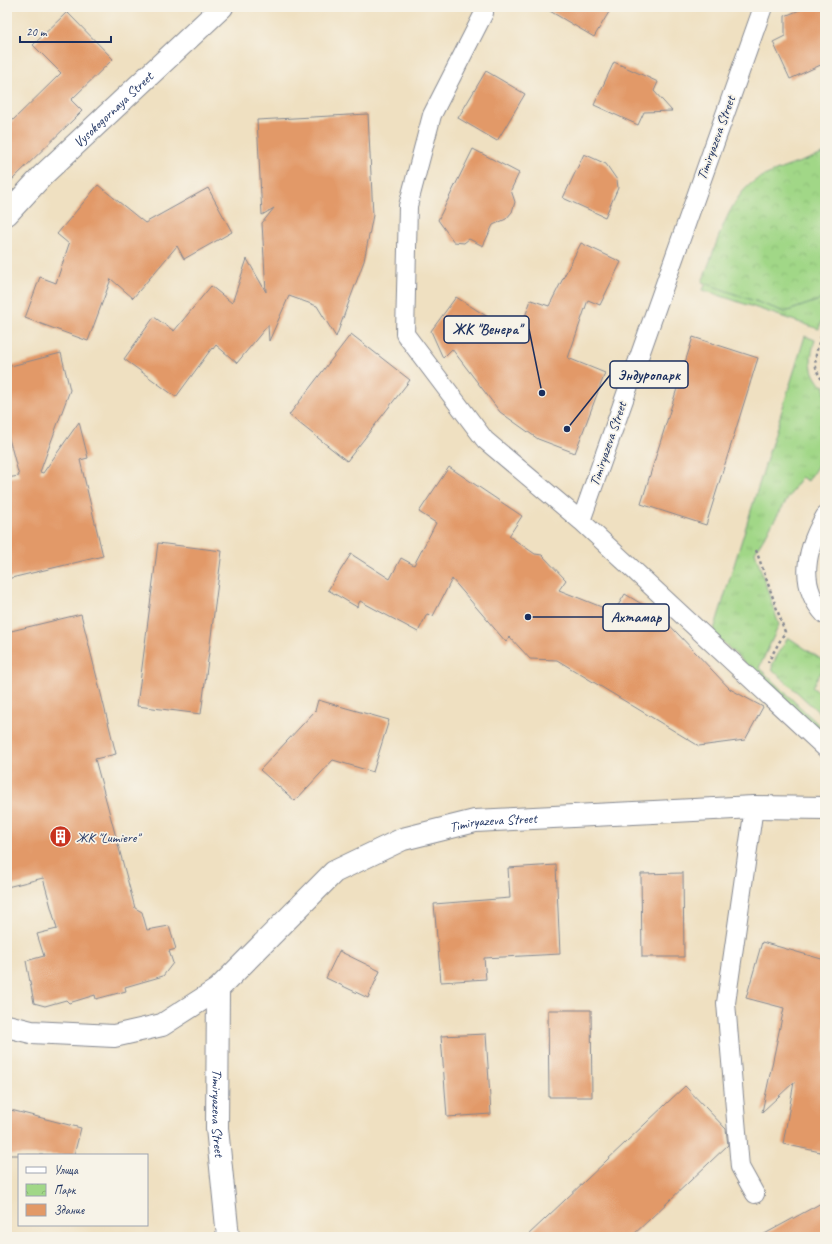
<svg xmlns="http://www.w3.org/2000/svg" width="832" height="1244" font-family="Caveat,sans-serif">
	<defs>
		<pattern id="grass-tufts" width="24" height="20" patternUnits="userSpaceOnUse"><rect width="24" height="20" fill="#a1d787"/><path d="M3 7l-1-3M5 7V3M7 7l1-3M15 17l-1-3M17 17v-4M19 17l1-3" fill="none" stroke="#8ab977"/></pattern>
		<pattern id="park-crowns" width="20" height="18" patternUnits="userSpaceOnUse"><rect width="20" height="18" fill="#a1d787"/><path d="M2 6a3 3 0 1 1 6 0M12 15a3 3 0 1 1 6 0" fill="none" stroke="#8ab977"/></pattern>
	</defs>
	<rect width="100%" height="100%" fill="#f7f3e8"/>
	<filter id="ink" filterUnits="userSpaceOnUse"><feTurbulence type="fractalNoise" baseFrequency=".025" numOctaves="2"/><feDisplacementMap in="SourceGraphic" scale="8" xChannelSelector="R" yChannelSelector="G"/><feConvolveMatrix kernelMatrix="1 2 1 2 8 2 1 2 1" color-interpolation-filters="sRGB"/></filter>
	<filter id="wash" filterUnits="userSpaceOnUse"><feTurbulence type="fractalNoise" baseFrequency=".012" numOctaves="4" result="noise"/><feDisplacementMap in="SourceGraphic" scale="16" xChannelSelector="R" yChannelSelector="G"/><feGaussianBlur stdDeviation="0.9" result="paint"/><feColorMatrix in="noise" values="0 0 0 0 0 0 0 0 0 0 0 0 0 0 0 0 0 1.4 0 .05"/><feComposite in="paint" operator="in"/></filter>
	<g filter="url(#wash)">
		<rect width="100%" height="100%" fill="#efe0c1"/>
		<path fill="url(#grass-tufts)" stroke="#5e8372" d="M706,283l79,29 40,-14v14l-6,17 -116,-39z
			M805,336l10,4c-5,18 -7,29 5,44l5,2v68l-17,27 -7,-4 -46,75 24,73 -20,43 61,58 -4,4 -103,-97z
			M788,637l37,25v4l-13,21 13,10v21l-52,-48 -1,-5z"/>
		<path fill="url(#park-crowns)" stroke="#5e8372" d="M825,153v145l-40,14 -83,-30c13,-31 25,-84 54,-102 18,-10 49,-19 69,-27z"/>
		<g id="blocks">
			<path fill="#e29967" d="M543,7h69l-18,30z
				M807,7h18v56l-35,16 -17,-37 12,-6v-20z
				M67,12l46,47 -42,41 11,11 -75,74v-59l54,-53 -28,-28z
				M614,62l44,20 -4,9 18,20 -28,1 -6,13 -44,-20z
				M486,71l39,23 -28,47 -39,-23z
				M368,114l5,101 -9,46 -28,76 -19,-31 -28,-10 -20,45 -1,-16 -31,38 -21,-18 -3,4 -1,-1 -36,49 -52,-38 30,-42 20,14 37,-45 21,17 15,-44 19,33 -4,-69 12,-15 -12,7 -5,-95z
				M473,149l46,24 -8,17 4,12 -3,10 -6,7 -13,6 -10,21 -14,-7 -5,4 -10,-1 -16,-22z
				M584,154l22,10 11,16 1,8 -13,29 -42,-19z
				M98,185l47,38 63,-35 24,44 -48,27 -7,-13 -44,52 -22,-19 -23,62 -63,-23 15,-41 16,6 13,-39 -12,-10z
				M581,243l40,19 -21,43 -12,-5 -20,58 37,15 -30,80 -37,-14 -38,-27 -48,-63 -9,9 -12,-27 25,-34 62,39 13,-36 18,6z
				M351,334l59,46 -63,81 -58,-46z
				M693,337l65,21 -52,167 -65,-21z
				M61,353l9,37 -30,82 3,1 36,-51 9,36 -8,2 23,96 -96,23v-101l12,-2 -12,-45v-64z
				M449,467l73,49 -13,20 26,18 7,1 24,25 -7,10 55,22 11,-18 35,21 70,74 33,18 -18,33 -46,6 -142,-86 -27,-1 -20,-22 -4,5 -54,-63 -19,37 -6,-2 -9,18 -58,-31 -3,6 -29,-17 23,-36 39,25 11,-21 13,7 22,-42 -17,-11z
				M158,543l64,8 -21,163 -64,-8z
				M81,614l35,140 -21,5 40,149 7,4 5,18 22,-4 7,23 -7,2 4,12 -10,13 -38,11 1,4 -30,8 -1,-4 -26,8 -3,-3 -21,6 -11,-3 -8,-42 18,-5 -7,-22 20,-5 -14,-51 -36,9v-255z
				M318,700l71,20 -16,52 -40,-12 -38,41 -35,-31 55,-59z
				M556,865l4,89 -76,4 2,21 -45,3 -7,-78 76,-6 -2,-30z
				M683,873l1,84h-42l-1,-83z
				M762,942l63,18v193l-42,-9 11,-62 -32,30 22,-104 -38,-10z
				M339,951l41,20 -12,27 -42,-20z
				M548,1010h43l1,87h-43z
				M486,1034l5,80 -44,3 -6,-81z
				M685,1086l41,43 2,16 -97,92h-105z
				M7,1109l74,19 -7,27h-67z
				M825,1201v36h-66z"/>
		</g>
	</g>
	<g filter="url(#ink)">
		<use href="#blocks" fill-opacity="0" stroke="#858890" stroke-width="1"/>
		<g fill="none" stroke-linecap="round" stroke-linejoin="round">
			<defs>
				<path id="service" d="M763,7l-182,514 244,227
					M484,13l-52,102 -24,91 -3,128 80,106 96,81
					M825,516c-19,33 -28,69 0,99
					M754,807l-28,196 14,164 15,27"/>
				<g id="minor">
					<path id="s1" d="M7,214l36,-39 179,-168"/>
					<path id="s2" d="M218,989l-1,139 11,109"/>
				</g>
				<g id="tertiary">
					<path id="s3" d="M7,1026l24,6 83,4 48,-11 56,-36 116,-117 69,-33 72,-18 279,-14 71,1"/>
				</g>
			</defs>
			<use href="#service" stroke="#858890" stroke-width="20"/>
			<use href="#minor" stroke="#858890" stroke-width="24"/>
			<use href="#tertiary" stroke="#858890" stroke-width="24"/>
			<path stroke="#858890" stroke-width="2.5" stroke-dasharray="3 3" stroke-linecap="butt" d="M825,325c-6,19 -18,42 0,57
				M756,550l29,82 -17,30"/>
			<use href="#service" stroke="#fff" stroke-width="18"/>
			<use href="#minor" stroke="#fff" stroke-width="22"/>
			<use href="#tertiary" stroke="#fff" stroke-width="22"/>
		</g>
	</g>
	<defs>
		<symbol id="building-disc" viewBox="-11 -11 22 22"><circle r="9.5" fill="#c8321e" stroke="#f7f3e8"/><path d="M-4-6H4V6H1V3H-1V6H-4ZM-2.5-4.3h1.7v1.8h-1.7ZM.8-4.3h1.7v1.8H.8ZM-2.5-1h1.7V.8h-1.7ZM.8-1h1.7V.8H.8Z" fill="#fff"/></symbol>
	</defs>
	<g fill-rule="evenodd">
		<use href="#building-disc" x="48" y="824" width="25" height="25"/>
	</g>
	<g text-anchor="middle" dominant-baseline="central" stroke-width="3.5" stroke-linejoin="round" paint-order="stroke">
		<g font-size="14" fill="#1b2f5e" stroke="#f7f3e8">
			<text stroke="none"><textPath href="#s1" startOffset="149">Vysokogornaya Street</textPath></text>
			<text transform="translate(716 138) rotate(-70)">Timiryazeva Street</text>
			<text transform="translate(608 444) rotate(-71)">Timiryazeva Street</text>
			<text stroke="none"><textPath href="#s3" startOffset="557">Timiryazeva Street</textPath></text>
			<text stroke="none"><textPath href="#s2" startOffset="124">Timiryazeva Street</textPath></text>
		</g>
		<g font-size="14" fill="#1b2f5e" stroke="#f7f3e8" text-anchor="start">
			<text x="76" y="837">ЖК "Lumiere"</text>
		</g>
	</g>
	<path fill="none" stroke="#1b2f5e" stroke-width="1.5" d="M542 393L529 329M567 429L610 375M528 617L603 617"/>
	<g fill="#1b2f5e" stroke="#f7f3e8" stroke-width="1.5">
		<circle cx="542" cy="393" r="4"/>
		<circle cx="567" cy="429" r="4"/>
		<circle cx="528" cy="617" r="4"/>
	</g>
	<g fill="#f7f3e8" stroke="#1b2f5e" stroke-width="1.5">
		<rect x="444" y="316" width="85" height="27" rx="4"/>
		<rect x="610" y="361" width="78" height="27" rx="4"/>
		<rect x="603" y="604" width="66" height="27" rx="4"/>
	</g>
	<g font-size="15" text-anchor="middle" font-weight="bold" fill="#1b2f5e">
		<text x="487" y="334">ЖК "Венера"</text>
		<text x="649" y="380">Эндуропарк</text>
		<text x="636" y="622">Ахтамар</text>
	</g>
	<rect width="832" height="1244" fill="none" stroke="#f7f3e8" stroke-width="24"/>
	<rect x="18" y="1154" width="130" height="72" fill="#f7f3e8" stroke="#9fa5b1"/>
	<rect x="26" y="1167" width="20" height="6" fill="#ffffff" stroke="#9fa5b1"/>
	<text x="54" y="1174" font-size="12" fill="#1b2f5e">Улица</text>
	<rect x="26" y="1184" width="20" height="12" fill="url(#park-crowns)" stroke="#9fa5b1"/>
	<text x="54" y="1194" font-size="12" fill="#1b2f5e">Парк</text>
	<rect x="26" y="1204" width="20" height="12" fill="#e29967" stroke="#9fa5b1"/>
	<text x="54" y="1214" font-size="12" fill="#1b2f5e">Здание</text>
	<path d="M20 36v6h91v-6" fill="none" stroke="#1b2f5e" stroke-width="2"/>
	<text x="26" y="36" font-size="12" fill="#1b2f5e" stroke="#f7f3e8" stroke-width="3" paint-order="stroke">20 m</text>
</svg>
